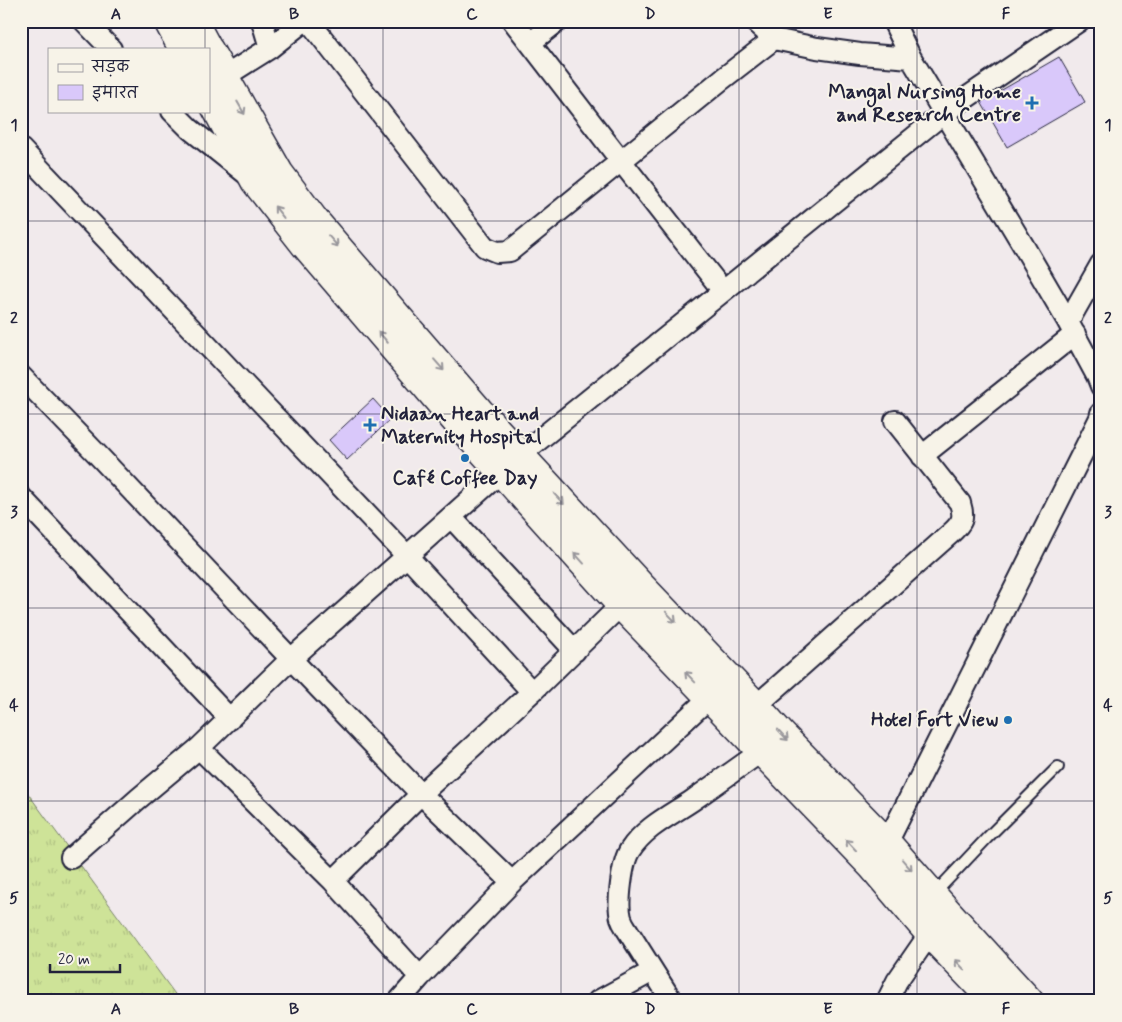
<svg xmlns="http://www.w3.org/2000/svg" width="1122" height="1022" font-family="Mynerve,'Playpen Sans Deva',sans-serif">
	<defs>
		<pattern id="grass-tufts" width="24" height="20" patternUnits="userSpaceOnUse" patternTransform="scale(1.25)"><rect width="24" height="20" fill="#cee398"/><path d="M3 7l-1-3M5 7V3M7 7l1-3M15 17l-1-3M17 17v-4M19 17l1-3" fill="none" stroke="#b1c284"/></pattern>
	</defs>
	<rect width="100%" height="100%" fill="#f1eaec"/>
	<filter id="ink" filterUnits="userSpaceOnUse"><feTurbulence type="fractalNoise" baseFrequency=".02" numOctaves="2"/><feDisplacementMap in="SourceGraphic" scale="10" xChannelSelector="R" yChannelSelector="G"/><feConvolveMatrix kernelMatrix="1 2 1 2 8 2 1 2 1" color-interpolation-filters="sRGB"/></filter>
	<g filter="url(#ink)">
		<path fill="url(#grass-tufts)" stroke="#78826a" d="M21,784l159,217h-159z"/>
		<path fill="#d9c8fa" stroke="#22223b" d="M1059,57l26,45 -78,45 -26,-45z
			M373,399l18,20 -44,41 -18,-20z"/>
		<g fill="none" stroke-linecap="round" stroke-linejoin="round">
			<defs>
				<path id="lane" d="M934,894l53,-56 71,-71"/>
				<path id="street" d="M84,21l27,28
					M262,21l8,27
					M309,21l176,226 12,5 13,-1 211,-171 53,-41
					M513,21l108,140 102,130
					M754,21l20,18 43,9 43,6 51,4
					M893,21l18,37 112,187 45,77 29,54 4,10
					M530,43l28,-22
					M209,81l15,-4 46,-29 34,-27
					M172,111l18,18 59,47
					M21,149l386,407 125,136
					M1068,322l33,-58
					M21,376l75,77 195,206 130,135 91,88
					M922,456l153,-122
					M21,497l209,222
					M451,517l124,134
					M756,706l194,-172c12,-11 15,-15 10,-31l-65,-82
					M199,748l134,133
					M887,843l213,-425 1,-5
					M71,858l67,-59 61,-51 92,-89 116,-103 112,-100 425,-343 135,-92
					M420,977l-87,-96 88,-87 111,-102 89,-87
					M399,1001l21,-24 92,-95 198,-185
					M598,1001l55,-30
					M672,1001l-46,-73c-2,-3 -4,-7 -5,-10 -4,-14 1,-56 9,-68 15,-23 41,-35 63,-50 23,-16 46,-33 69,-49
					M887,1001l10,-20 40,-58"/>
				<path id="secondary" d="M168,21l15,28
					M193,21l15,28
					M209,50l70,123 36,48 164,190 162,175 115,120 25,28 106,109 59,67 83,91
					M209,95l46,86 51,65 155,181 160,178 251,261 57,67 65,68"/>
			</defs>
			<use href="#lane" stroke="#22223b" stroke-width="14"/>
			<use href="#street" stroke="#22223b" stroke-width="24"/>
			<use href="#secondary" stroke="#22223b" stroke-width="31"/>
			<use href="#lane" stroke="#f7f3e8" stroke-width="10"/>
			<use href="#street" stroke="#f7f3e8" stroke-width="20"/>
			<use href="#secondary" stroke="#f7f3e8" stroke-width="28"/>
		</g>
		<defs><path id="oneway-shaft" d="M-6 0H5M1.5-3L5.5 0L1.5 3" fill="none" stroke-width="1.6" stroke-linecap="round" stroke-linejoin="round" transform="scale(1.25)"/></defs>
		<g stroke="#97959a">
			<use href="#oneway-shaft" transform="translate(241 108) rotate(60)"/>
			<use href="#oneway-shaft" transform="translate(279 212) rotate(-128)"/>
			<use href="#oneway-shaft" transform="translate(333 241) rotate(49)"/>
			<use href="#oneway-shaft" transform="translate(383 337) rotate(-130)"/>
			<use href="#oneway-shaft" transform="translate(439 365) rotate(49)"/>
			<use href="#oneway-shaft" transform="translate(559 499) rotate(47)"/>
			<use href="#oneway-shaft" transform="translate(579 558) rotate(-132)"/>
			<use href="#oneway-shaft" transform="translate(671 617) rotate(46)"/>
			<use href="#oneway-shaft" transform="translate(690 677) rotate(-134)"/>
			<use href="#oneway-shaft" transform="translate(783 735) rotate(47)"/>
			<use href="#oneway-shaft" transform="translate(851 845) rotate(-133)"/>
			<use href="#oneway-shaft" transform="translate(907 865) rotate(49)"/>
			<use href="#oneway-shaft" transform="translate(960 965) rotate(-133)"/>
		</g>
	</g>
	<path fill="none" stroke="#22223b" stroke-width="1" stroke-opacity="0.55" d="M205,21v28M383,21v980M561,21v980M739,21v980M917,21v980M205,111v890M21,221h1080M21,414h1080M21,608h1080M21,801h1080"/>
	<g fill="#1f6fb2" stroke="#f7f3e8" stroke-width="2">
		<path d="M1029.5 95.5h5v5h5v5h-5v5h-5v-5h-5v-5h5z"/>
		<path d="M367.5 417.5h5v5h5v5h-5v5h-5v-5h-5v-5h5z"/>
		<circle cx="465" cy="458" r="5"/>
		<circle cx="1008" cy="720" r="5"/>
	</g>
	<g text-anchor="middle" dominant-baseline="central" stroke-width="4" stroke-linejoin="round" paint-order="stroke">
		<g font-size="20" font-weight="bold" fill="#22223b" stroke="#f7f3e8" text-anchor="end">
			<text x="1021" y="92">Mangal Nursing Home<tspan x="1021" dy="23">and Research Centre</tspan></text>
			<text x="381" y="414" text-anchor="start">Nidaan Heart and<tspan x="381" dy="23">Maternity Hospital</tspan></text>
			<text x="465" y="478" text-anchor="middle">Café Coffee Day</text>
			<text x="998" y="720">Hotel Fort View</text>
		</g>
	</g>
	<rect width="1122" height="1022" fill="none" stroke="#f7f3e8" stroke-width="55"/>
	<rect x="48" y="48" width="162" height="65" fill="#f7f3e8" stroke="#a29fa3"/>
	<rect x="58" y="64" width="25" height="8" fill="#f7f3e8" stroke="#a29fa3"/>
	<text x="92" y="72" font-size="15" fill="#22223b">सड़क</text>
	<rect x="58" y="85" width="25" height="15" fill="#d9c8fa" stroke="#a29fa3"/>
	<text x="92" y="98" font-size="15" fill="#22223b">इमारत</text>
	<path d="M50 964v8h70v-8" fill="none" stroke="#22223b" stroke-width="2.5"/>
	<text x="58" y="964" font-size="15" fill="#22223b" stroke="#f7f3e8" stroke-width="4" paint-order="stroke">20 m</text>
	<rect x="28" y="28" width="1066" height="966" fill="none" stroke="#22223b" stroke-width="2"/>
	<g font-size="16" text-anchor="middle" font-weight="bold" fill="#22223b">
		<text x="116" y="19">A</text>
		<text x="294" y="19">B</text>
		<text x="472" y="19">C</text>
		<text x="650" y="19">D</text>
		<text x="828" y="19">E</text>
		<text x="1006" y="19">F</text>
		<text x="14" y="130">1</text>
		<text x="1108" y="130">1</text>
		<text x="14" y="323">2</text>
		<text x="1108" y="323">2</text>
		<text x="14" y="517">3</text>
		<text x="1108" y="517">3</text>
		<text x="14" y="710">4</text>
		<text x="1108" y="710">4</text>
		<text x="14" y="903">5</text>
		<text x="1108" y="903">5</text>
		<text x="116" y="1014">A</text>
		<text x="294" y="1014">B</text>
		<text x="472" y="1014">C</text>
		<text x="650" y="1014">D</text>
		<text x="828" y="1014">E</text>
		<text x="1006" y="1014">F</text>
	</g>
</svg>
